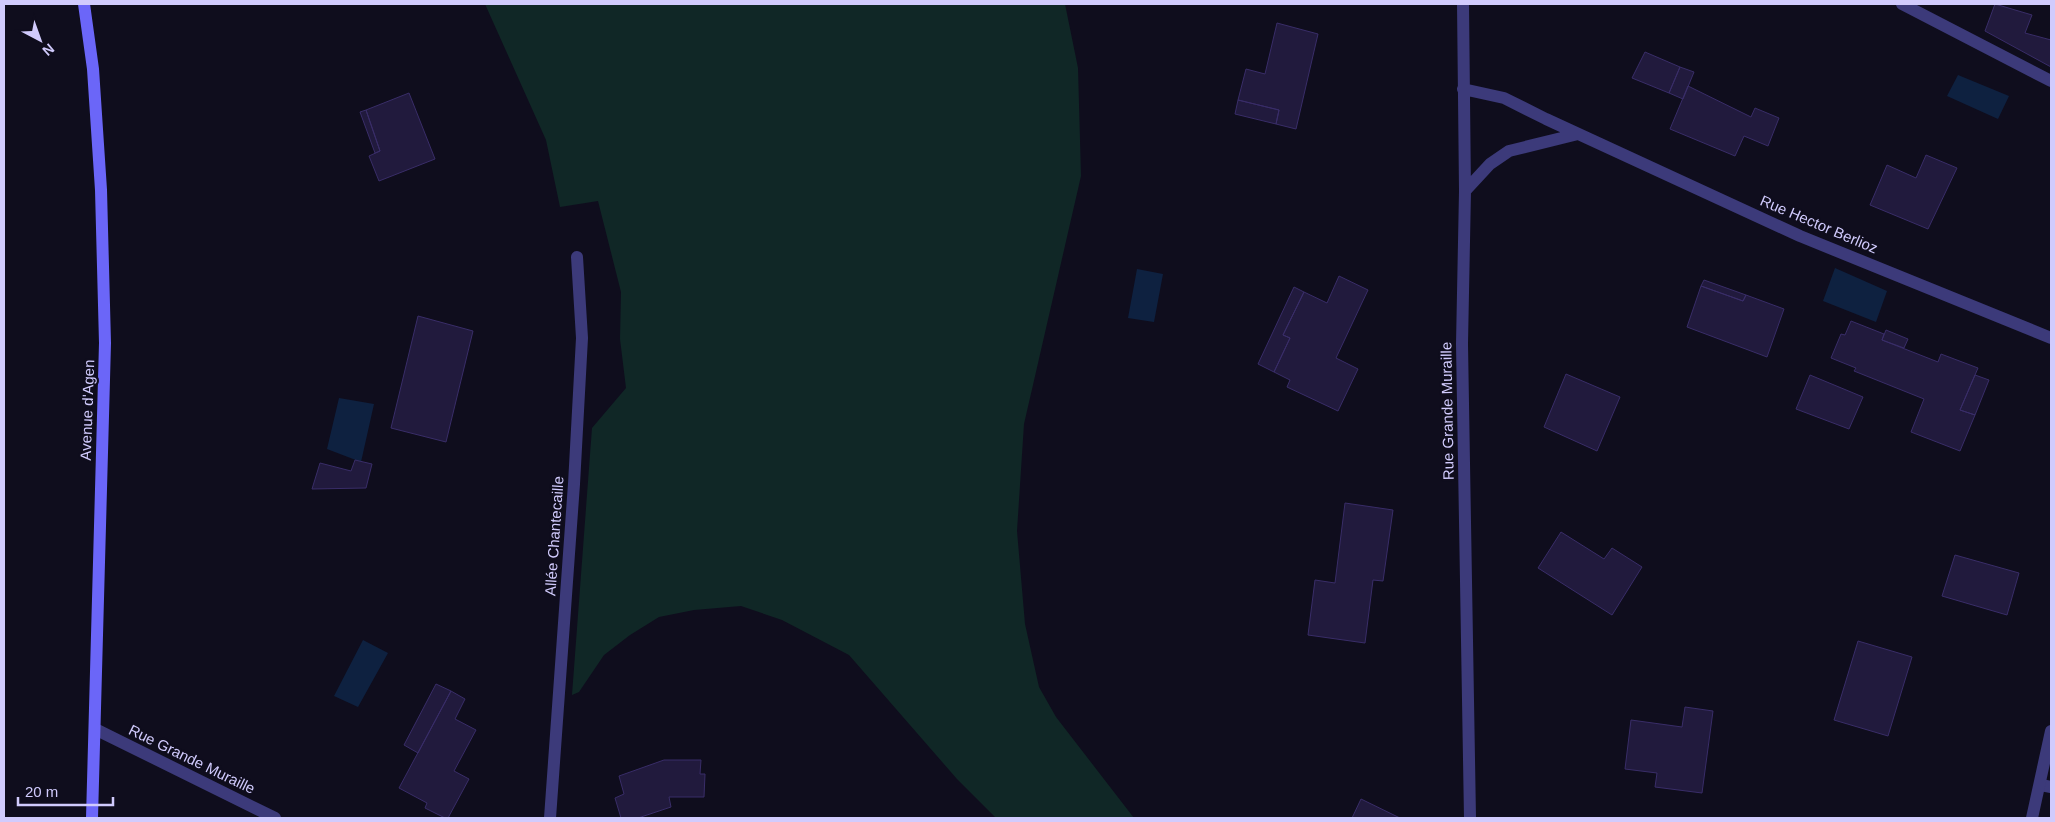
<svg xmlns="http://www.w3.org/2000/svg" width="2055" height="822" font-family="Arial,sans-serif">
	<rect width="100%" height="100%" fill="#0f0d1d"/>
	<path fill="#102726" d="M485,4h580l13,64 3,108 -57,248 -7,107 8,93 14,63 17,30 78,101h-138l-39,-39 -108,-124 -67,-35 -41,-14 -47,4 -35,7 -29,18 -26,20 -25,37 -7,3 20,-267 34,-40 -6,-49 1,-47 -23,-91 -38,6 -14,-67z"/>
	<path fill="#0e2140" d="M1958,75l51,21 -11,23 -51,-23z
		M1835,268l52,23 -11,31 -53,-21z
		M1137,269l26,5 -9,48 -26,-4z
		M339,398l35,6 -13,58 -34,-13z
		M363,640l25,13 -30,54 -24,-11z"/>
	<path fill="#211a3d" stroke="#392d68" d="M1995,4l37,11 -7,18 26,7v27l-66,-36z
		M1277,23l41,11 -22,95 -20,-5 3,-14 -41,-10 8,-31 19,5z
		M1645,52l35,15 -11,26 -37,-15z
		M1680,67l14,5 -11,27 -14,-6z
		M1688,86l63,31 4,-9 24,10 -11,28 -24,-10 -9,20 -65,-27z
		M409,93l26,66 -56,22 -10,-25 11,-5 -14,-41z
		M1238,100l41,10 -3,14 -41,-10z
		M366,110l14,41 -5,2 -15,-41z
		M1926,155l31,13 -29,61 -58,-24 17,-40 29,13z
		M1339,276l29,14 -32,68 22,11 -20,42 -51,-24 3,-7 -16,-8 16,-34 -7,-3 21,-43 23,11z
		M1704,280l42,15 -3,6 -42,-15z
		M1701,286l42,15 3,-6 38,14 -17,48 -80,-30z
		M1294,287l10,5 -21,43 7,3 -16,34 -16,-8z
		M418,316l55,15 -27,111 -55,-14z
		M1851,321l33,13 -2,6 56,22 3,-8 37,14 -18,42 15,5 -15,36 -49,-19 13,-33 -70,-28 2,-3 -25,-10 10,-24 4,1z
		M1886,330l22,9 -4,9 -22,-8z
		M1566,374l54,23 -23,54 -53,-24z
		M1810,375l53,22 -14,32 -53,-20z
		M1975,375l14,5 -14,35 -15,-5z
		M355,460l17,4 -6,24 -54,1 8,-26 31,8z
		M1345,503l48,7 -10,71 -10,-1 -8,63 -57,-8 7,-55 20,3z
		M1561,532l43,27 8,-11 30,19 -30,48 -74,-47z
		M1955,555l64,18 -12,42 -65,-19z
		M1858,641l54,16 -24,79 -54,-16z
		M436,684l15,7 -33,62 -14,-8z
		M451,691l14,8 -10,20 21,11 -22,41 15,8 -21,39h-3l-20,-10 2,-5 -28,-15z
		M1685,707l28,4 -11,82 -47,-6 2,-14 -32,-4 6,-49 51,7z
		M664,760h37l-1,14h5l-1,23h-35l2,10 -33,11h-17l-6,-20 9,-4 -5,-18z
		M1361,799l39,19h-48z"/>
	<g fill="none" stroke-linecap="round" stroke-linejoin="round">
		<path stroke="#3c3a7a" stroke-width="12" d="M2041,785l10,2
			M550,818l24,-334 8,-146 -5,-81"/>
		<path stroke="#3c3a7a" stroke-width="12" d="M1463,4l2,187 -3,153 8,474
			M1902,4l149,77
			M1463,89l41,9 42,21 254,117 251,102
			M1465,191l25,-27 19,-13 69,-17
			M95,729l180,89
			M2032,818l19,-87"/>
		<path stroke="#6b66f8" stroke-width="12" d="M84,4l9,65 8,121 4,153 -13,475"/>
	</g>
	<g text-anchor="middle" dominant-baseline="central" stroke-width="4.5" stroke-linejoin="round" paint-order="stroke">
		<g font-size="15" fill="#d1cbfd" stroke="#0f0d1d">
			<text transform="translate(1819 224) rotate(23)">Rue Hector Berlioz</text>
			<text transform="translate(87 410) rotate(-88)">Avenue d'Agen</text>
			<text transform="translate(1447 411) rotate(-91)">Rue Grande Muraille</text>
			<text transform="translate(554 536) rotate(-86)">Allée Chantecaille</text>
			<text transform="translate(192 759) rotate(26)">Rue Grande Muraille</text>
		</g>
	</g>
	<rect width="2055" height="822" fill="none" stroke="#d1cbfd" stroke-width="10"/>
	<g transform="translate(40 40) rotate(139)" stroke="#0f0d1d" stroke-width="4" paint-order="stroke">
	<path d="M0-4L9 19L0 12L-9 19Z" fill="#d1cbfd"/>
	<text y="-8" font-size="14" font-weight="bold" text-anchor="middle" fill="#d1cbfd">N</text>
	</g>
	<path d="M18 797v8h95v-8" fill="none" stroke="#d1cbfd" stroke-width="2.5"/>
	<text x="25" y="797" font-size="15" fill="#d1cbfd" stroke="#0f0d1d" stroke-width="4" paint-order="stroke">20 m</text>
</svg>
